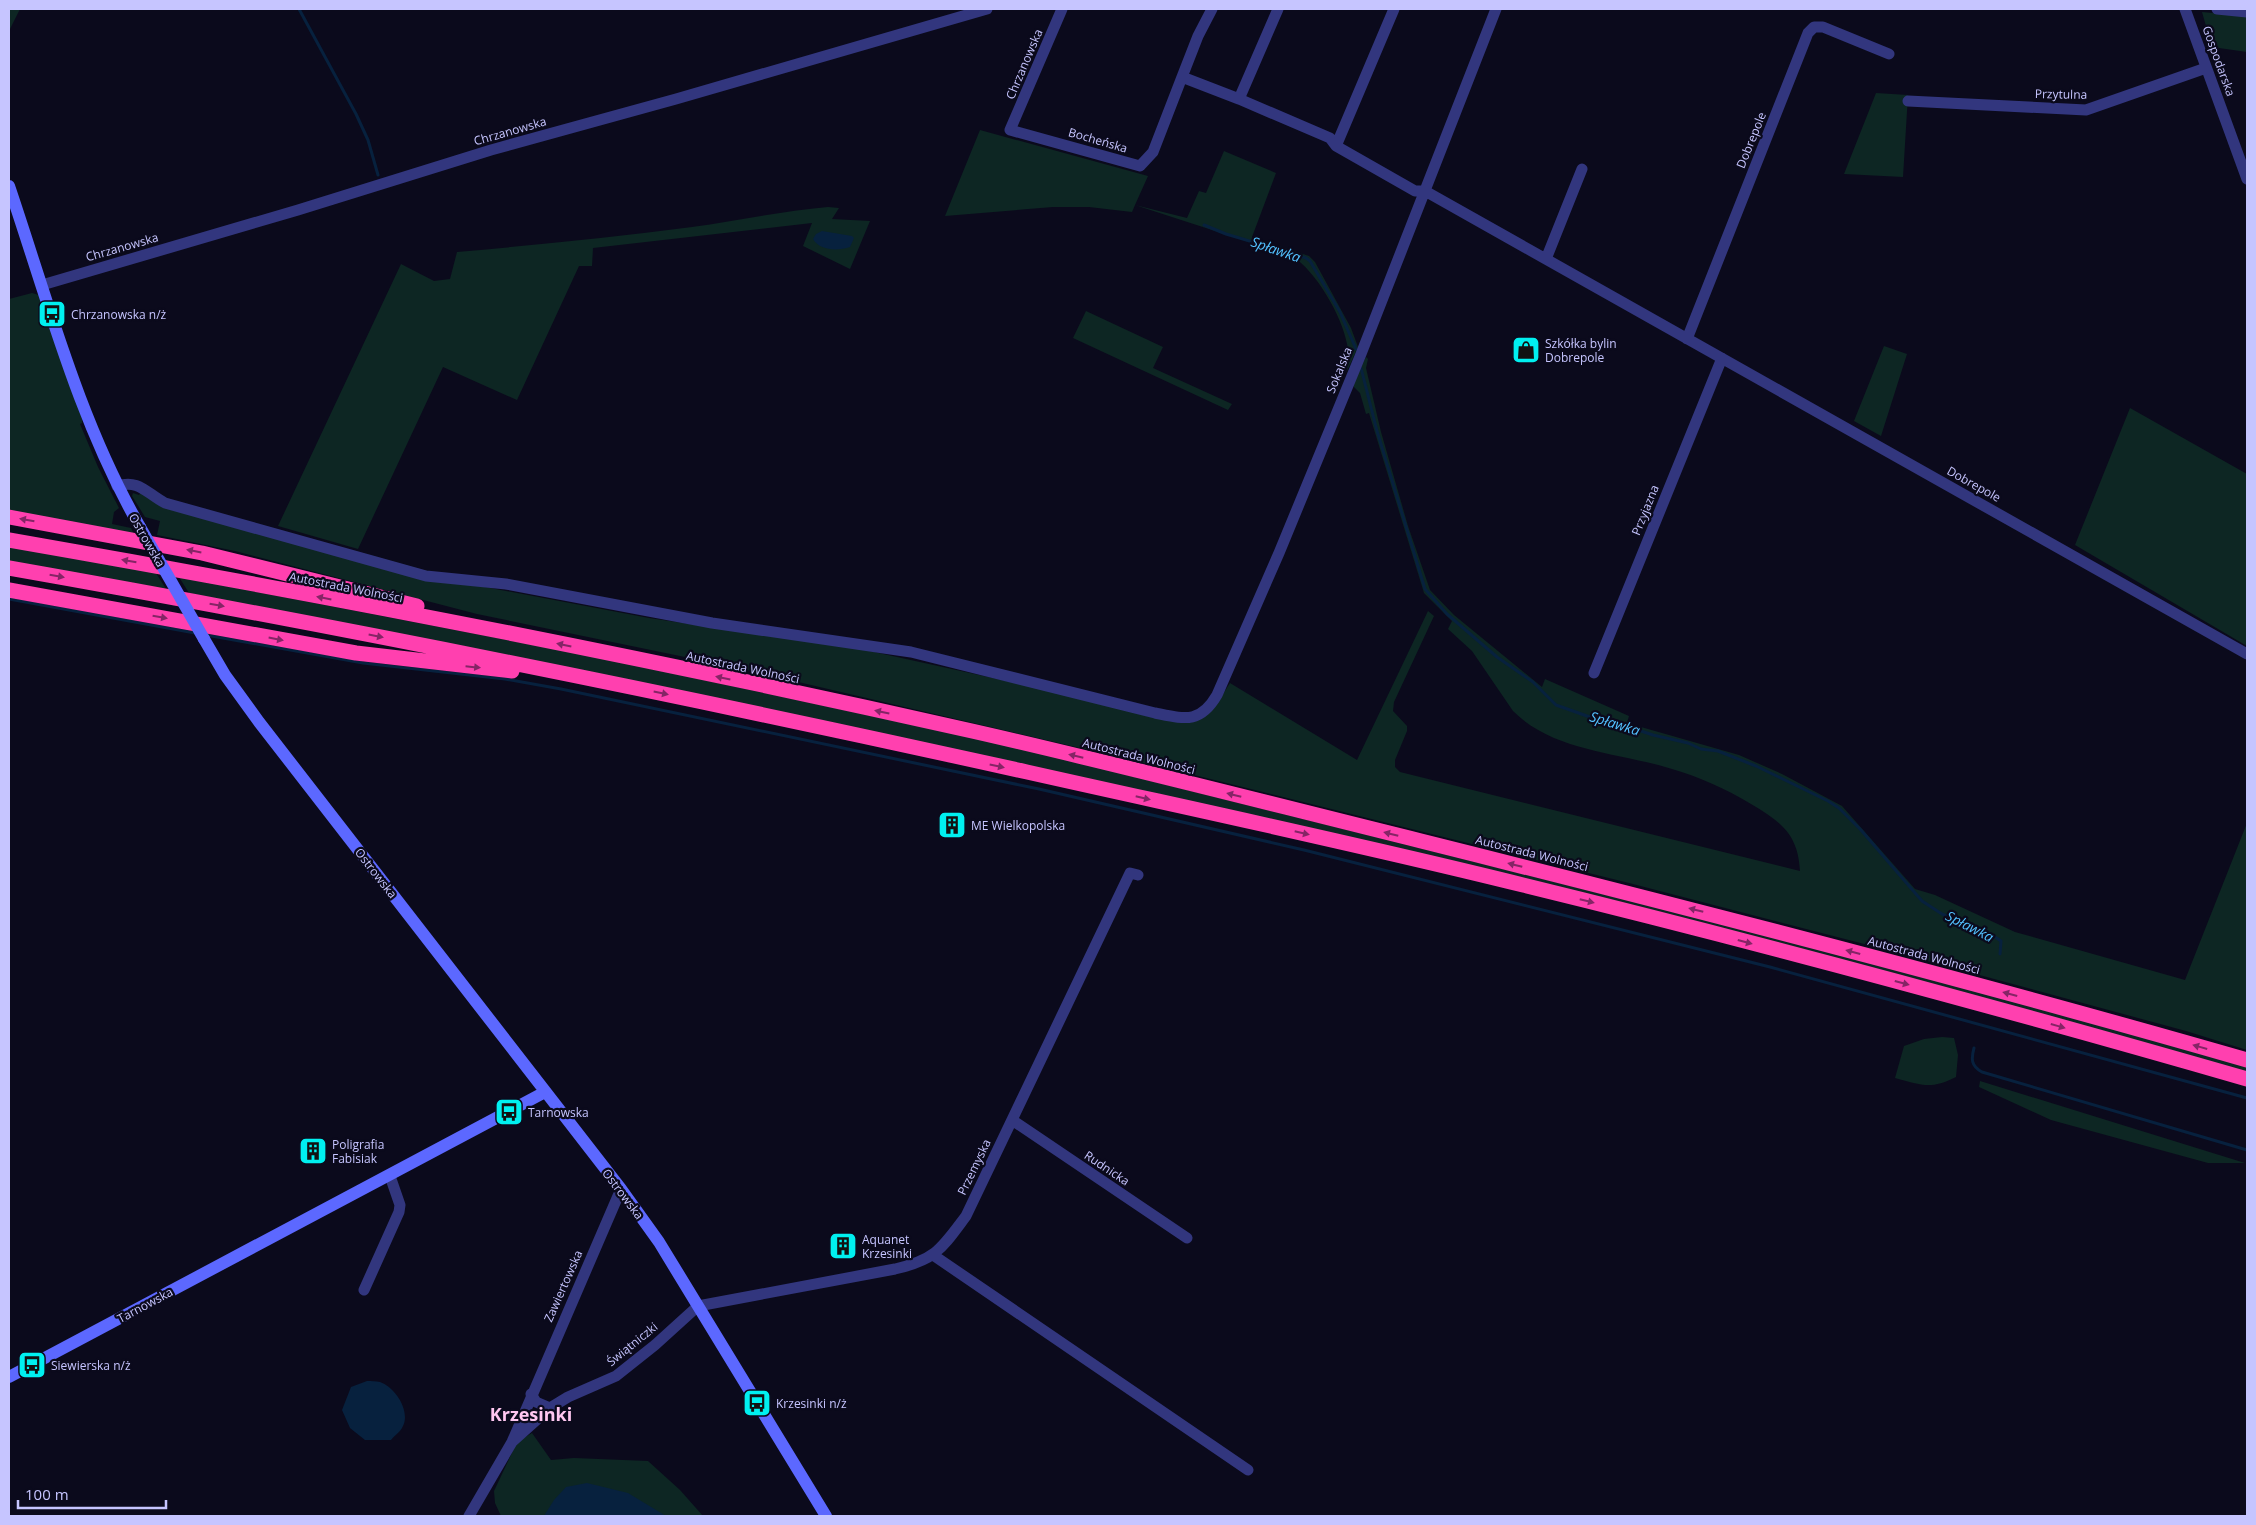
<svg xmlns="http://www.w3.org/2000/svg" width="2256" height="1525" font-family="'Open Sans',sans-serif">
	<rect width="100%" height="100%" fill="#0b0a1c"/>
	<path fill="#0d2623" d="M9,9h11l-11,22z
		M2202,12l45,4v36l-35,-5z
		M1876,93l32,2 -5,82 -59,-3z
		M980,130l168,46 -13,29 52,13 12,-27 7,2 18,-42 52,22 -24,64 57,19 6,6 36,66 7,19 -11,24c1,-10 2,-18 0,-27 -5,-28 -31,-73 -55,-88l-157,-51 -3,7 -43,-5h-36l-108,9z
		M828,207l11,1 -7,11 38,2 -20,48 -47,-23 9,-23 -219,25 -1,18h-13l-62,134 -74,-33 -85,182 -80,-23 123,-262 33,17 16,-2 7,-27c79,-7 157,-15 235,-25 45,-6 90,-16 136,-20z
		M32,293l7,2 43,123v5l-2,1 18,43 21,41 -5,4 -2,12 19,4 3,6 -125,-23v-212z
		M1086,311l77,36 -10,21 79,36 -4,6 -155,-72z
		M1884,346l23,8 -26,82 -27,-15z
		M1366,357l2,2 -2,9 15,64 27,94 22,64 24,25 88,72 3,-8 84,37 -2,7 112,32 43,19 60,32 73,83 20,6 80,37 170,48 62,-157v227l-61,-19 -314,-85 -243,-63 -451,-112 -440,-103 -261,-54 -242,-63 -78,-16 3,-14 -15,-4 -13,-21 1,-3 6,2 2,-3 344,95 164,31 216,32 228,50 75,20 49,-17 13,-20 127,77 71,-149 6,5 -40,86 -1,9 14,15v5l-12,29v7l5,5 400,99c-2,-37 -19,-49 -49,-67 -25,-15 -51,-27 -79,-35 -53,-17 -118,-17 -159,-58l-41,-60 -24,-22 4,-8 -28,-28 -55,-180 -3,1 -6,-21 -6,-6 -1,-5z
		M2130,408l117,66v172l-172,-101z
		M9,546l147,27 10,16 -157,-28z
		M179,577l427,82 405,87 696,174 335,89 205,58v5l-417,-115 -1641,-364z
		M1942,1037l12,1 4,17 -2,22c-26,13 -34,8 -61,1l9,-32 20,-7z
		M1980,1081l265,82h-37l-157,-43 -72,-33z
		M532,1433l19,27 23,-2 74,3 32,29 23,26h-202l-6,-13 -1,-12 23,-49z"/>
	<path fill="#07213e" d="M822,231l30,5 2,2 -4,9c-12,4 -30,4 -37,-8l3,-5z
		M367,1381c4,0 9,0 13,1 15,5 32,30 22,46 -2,4 -8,8 -11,12h-26l-15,-12 -8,-18 9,-23z
		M587,1483l41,10 38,23h-122l10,-16 12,-13z"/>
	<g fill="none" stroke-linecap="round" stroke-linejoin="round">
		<path stroke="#07213e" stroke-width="3" d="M299,9l57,105 12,26 10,35
			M1204,225l22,9 80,24 4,3 30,51 16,37
			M1361,368l16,63 48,158 22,25 50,43 36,25 23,23 31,11 27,6 39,13 35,8 13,6 17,2 38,15 72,35 11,7 22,22 61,71 20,13 50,21 9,6 -1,13
			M9,599l186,34
			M206,635l157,28 142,16 56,10 478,100 265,61 466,117 477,131
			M1974,1048c-3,11 -3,18 8,24l265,78"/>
		<path stroke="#32367e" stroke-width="11" d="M1062,9l-52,121 130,36 13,-14 29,-75 57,22
			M1278,9l-39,90 91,39 6,8 79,45h10
			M2185,9l62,170
			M2217,9l30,3
			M1182,77l16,-41 14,-27
			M1908,101l178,9 120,-42
			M1336,146l58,-137
			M1425,191l822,463
			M1546,259l36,-90
			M42,285l256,-75 193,-60 185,-51 311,-90
			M1687,339l121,-306 6,-6h9l66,27
			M117,486c22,-7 29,7 48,17l261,73 80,8 206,39 199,29 244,61c30,6 45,11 62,-18l62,-142 82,-199 135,-345
			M1594,673l128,-315
			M1012,1120l175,118
			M933,1255l315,215
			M364,1290l35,-78 1,-7 -10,-29
			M531,1394l5,8 14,6
			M512,1442l38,-34 18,-11 48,-21 39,-31 43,-39 197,-37c41,-9 47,-21 71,-53l164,-343 8,2
			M469,1516l43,-74 109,-253"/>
		<path stroke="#5c68ff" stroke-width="12" d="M9,186c39,115 70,235 131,341
			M204,639l21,36 34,47 362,467 38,53 167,274
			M9,1377l536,-285"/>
		<path stroke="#ff40af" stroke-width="15" d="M9,517l193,36 215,53
			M9,540c322,56 644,119 963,191 150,34 299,73 449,110 276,69 552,140 826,219
			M9,568c341,60 680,129 1018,204 165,37 331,72 496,113 242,59 484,125 724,194
			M9,590l347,63 156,18"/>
		<path stroke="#5c68ff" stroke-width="12" d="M140,527l64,112"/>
	</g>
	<defs><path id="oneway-solid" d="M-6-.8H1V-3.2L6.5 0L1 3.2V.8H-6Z" transform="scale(1.25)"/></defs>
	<g fill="#852566">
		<use href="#oneway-solid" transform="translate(27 520) rotate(-170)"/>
		<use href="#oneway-solid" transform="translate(194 551) rotate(-169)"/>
		<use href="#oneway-solid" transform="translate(129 561) rotate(-170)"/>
		<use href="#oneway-solid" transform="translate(57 576) rotate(10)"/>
		<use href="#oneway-solid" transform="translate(324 598) rotate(-169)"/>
		<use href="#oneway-solid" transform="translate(217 605) rotate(10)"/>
		<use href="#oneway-solid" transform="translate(160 617) rotate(10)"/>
		<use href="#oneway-solid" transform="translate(376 636) rotate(11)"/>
		<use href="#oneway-solid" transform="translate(276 639) rotate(11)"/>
		<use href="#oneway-solid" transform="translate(564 645) rotate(-168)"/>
		<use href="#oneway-solid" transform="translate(473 667) rotate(6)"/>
		<use href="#oneway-solid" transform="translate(723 678) rotate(-168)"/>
		<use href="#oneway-solid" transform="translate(661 693) rotate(12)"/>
		<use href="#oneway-solid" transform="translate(882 712) rotate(-168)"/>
		<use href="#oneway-solid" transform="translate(1076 756) rotate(-167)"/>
		<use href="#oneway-solid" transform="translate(997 766) rotate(12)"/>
		<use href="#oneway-solid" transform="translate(1234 795) rotate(-166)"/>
		<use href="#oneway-solid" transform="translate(1143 798) rotate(13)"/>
		<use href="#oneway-solid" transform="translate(1302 833) rotate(13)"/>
		<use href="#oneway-solid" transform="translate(1391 834) rotate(-166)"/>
		<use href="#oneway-solid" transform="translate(1515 865) rotate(-166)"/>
		<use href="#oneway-solid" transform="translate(1587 901) rotate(14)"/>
		<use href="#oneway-solid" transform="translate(1696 910) rotate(-166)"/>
		<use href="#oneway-solid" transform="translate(1745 942) rotate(15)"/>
		<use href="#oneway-solid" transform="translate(1853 952) rotate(-165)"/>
		<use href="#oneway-solid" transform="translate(1902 983) rotate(15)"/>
		<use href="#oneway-solid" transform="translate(2010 994) rotate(-165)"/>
		<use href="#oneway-solid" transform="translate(2058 1026) rotate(16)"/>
		<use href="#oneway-solid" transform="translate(2200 1047) rotate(-164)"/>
	</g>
	<defs>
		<symbol id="bus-square" viewBox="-11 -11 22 22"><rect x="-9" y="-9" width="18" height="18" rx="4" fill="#00f0f0" stroke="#0b0a1c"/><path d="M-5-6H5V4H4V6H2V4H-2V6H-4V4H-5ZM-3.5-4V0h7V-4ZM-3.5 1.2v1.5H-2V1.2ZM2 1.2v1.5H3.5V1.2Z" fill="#111"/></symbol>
		<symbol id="shop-square" viewBox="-11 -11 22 22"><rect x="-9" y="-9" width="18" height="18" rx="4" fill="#00f0f0" stroke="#0b0a1c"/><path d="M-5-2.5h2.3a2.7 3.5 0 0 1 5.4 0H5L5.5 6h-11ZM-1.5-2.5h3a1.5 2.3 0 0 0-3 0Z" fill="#111"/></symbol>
		<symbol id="building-square" viewBox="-11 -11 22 22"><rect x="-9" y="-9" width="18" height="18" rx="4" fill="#00f0f0" stroke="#0b0a1c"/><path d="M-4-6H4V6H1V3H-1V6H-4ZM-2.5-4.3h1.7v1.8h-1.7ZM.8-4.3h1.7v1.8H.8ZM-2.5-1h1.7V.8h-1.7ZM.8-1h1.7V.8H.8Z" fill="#111"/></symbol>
	</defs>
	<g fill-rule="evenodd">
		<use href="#bus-square" x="36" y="298" width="32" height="32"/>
		<use href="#shop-square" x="1510" y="334" width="32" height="32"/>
		<use href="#building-square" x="936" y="809" width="32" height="32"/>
		<use href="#bus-square" x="493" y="1096" width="32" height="32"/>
		<use href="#building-square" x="297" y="1135" width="32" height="32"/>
		<use href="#building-square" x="827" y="1230" width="32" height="32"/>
		<use href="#bus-square" x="16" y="1349" width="32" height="32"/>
		<use href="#bus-square" x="741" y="1387" width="32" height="32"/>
	</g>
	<g text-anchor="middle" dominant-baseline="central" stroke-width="4.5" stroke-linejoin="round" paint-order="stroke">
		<g font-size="12" fill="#c6c5ff" stroke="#0b0a1c">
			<text transform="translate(2219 61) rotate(70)">Gospodarska</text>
			<text transform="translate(1024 64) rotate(-67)">Chrzanowska</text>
			<text transform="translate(2061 94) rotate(1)">Przytulna</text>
			<text transform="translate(510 131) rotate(-16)">Chrzanowska</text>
			<text transform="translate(1098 140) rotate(16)">Bocheńska</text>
			<text transform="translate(1751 140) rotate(-68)">Dobrepole</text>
			<text transform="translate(122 247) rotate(-16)">Chrzanowska</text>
			<text transform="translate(1339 370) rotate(-68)">Sokalska</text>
			<text transform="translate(1974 484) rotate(29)">Dobrepole</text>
			<text transform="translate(1645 510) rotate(-68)">Przyjazna</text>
			<text transform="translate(147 540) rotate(60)">Ostrowska</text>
			<text transform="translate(346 587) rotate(11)">Autostrada Wolności</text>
			<text transform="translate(743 667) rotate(12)">Autostrada Wolności</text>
			<text transform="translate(1139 756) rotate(14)">Autostrada Wolności</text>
			<text transform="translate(1532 853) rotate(14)">Autostrada Wolności</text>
			<text transform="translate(376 873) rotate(52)">Ostrowska</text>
			<text transform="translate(1924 955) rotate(15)">Autostrada Wolności</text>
			<text transform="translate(974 1167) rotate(-64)">Przemyska</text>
			<text transform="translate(1107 1168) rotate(34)">Rudnicka</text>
			<text transform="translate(623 1194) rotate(53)">Ostrowska</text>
			<text transform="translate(563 1286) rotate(-66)">Zawiertowska</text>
			<text transform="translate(145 1305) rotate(-28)">Tarnowska</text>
			<text transform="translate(632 1344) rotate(-39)">Świątniczki</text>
		</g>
		<g font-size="12" fill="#c6c5ff" stroke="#0b0a1c" text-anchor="start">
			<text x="71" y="314">Chrzanowska n/ż</text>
			<text x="1545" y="343">Szkółka bylin<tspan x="1545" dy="14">Dobrepole</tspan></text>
			<text x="971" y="825">ME Wielkopolska</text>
			<text x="528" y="1112">Tarnowska</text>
			<text x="332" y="1144">Poligrafia<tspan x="332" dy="14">Fabisiak</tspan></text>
			<text x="862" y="1239">Aquanet<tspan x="862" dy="14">Krzesinki</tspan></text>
			<text x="51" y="1365">Siewierska n/ż</text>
			<text x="776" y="1403">Krzesinki n/ż</text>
		</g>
		<g font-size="14" font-style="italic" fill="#53c1ff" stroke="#0b0a1c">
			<text transform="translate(1276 249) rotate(19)">Spławka</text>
			<text transform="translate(1615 723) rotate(17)">Spławka</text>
			<text transform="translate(1970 926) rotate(27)">Spławka</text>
		</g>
		<g font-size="18" font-weight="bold" fill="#ffc7f0" stroke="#0b0a1c">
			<text x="531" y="1414">Krzesinki</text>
		</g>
	</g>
	<rect width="2256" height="1525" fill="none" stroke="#c6c5ff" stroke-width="20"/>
	<path d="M18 1500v8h148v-8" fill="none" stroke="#c6c5ff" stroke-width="2.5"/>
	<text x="25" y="1500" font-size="15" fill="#c6c5ff" stroke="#0b0a1c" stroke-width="4" paint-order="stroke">100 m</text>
</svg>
